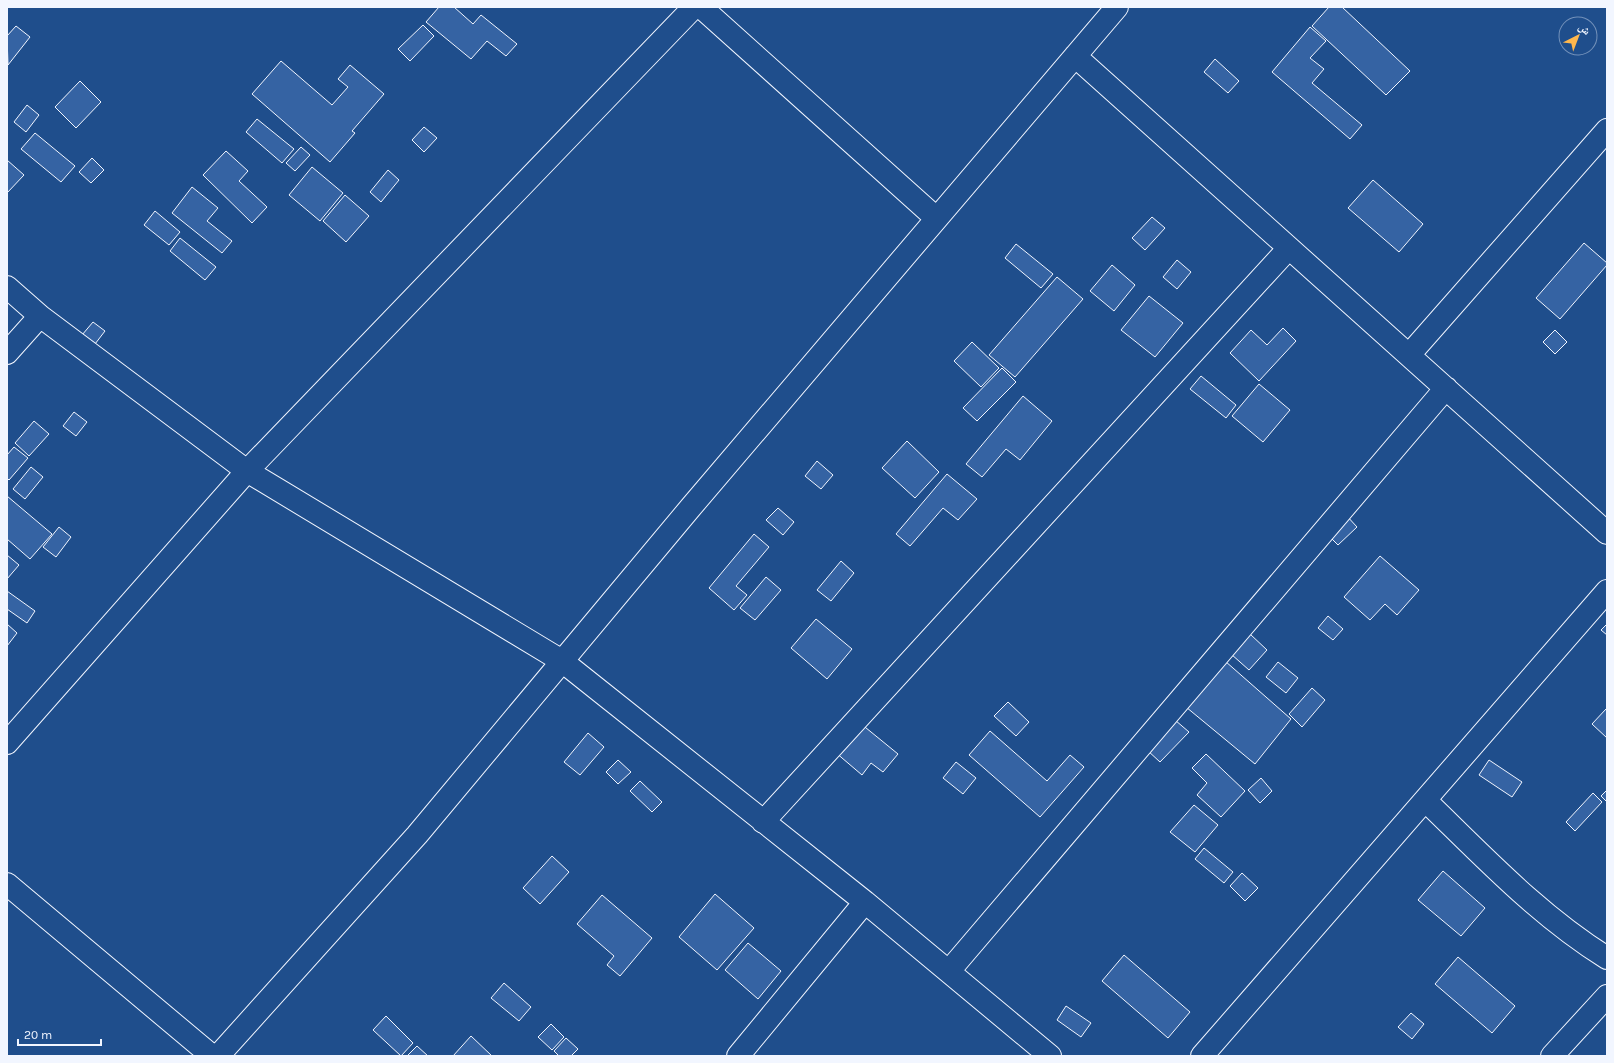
<svg xmlns="http://www.w3.org/2000/svg" width="1614" height="1063" font-family="Karla,'Noto Naskh Arabic',sans-serif">
	<rect width="100%" height="100%" fill="#1f4e8c"/>
	<path fill="#3563a3" stroke="#f2f6ff" d="M439,7h15l19,17 8,-9 36,29 -11,12 -19,-15 -16,18 -45,-37z
		M1329,7h13l68,64 -24,24 -74,-69z
		M423,25l11,11 -24,25 -12,-12z
		M16,26l14,11 -22,28 -1,-29z
		M1310,27l16,14 -16,17 14,11 -12,14 50,42 -12,14 -78,-67z
		M1215,59l24,22 -11,12 -24,-21z
		M281,61l51,44 16,-18 -10,-8 12,-14 34,29 -32,37 3,2 -25,29 -78,-68z
		M80,81l21,21 -25,26 -21,-21z
		M27,105l12,10 -13,17 -12,-10z
		M257,119l37,30 -12,14 -36,-31z
		M424,127l13,11 -13,14 -12,-12z
		M35,133l40,33 -14,16 -40,-33z
		M301,147l9,8 -15,16 -9,-8z
		M226,151l22,20 -9,10 28,26 -15,16 -49,-48z
		M92,158l12,12 -13,13 -12,-11z
		M7,160l17,15 -17,18z
		M312,167l31,26 -23,28 -31,-26z
		M388,170l11,10 -18,22 -11,-10z
		M1373,180l50,44 -24,28 -51,-44z
		M192,187l26,21 -11,13 25,20 -10,12 -50,-40z
		M345,195l24,21 -23,26 -23,-21z
		M155,211l25,21 -11,13 -25,-20z
		M1152,217l13,11 -20,22 -13,-12z
		M180,238l36,29 -11,13 -35,-29z
		M1584,243l23,20v2l-47,54 -24,-21z
		M1016,244l37,30 -12,14 -36,-30z
		M1177,260l14,12 -14,17 -14,-12z
		M1112,265l23,20 -21,26 -24,-20z
		M1057,277l26,22 -68,78 -26,-22z
		M1149,296l34,27 -28,34 -34,-27z
		M93,322l12,9 -10,13 -13,-9z
		M1283,328l13,13 -37,40 -29,-28 21,-23 16,15z
		M1555,330l12,12 -12,12 -12,-12z
		M972,342l27,26 -18,19 -27,-26z
		M1002,368l14,14 -39,39 -14,-13z
		M1201,376l35,29 -10,13 -36,-29z
		M1259,384l31,26 -27,32 -31,-26z
		M1023,396l29,25 -32,39 -14,-11 -24,28 -16,-13z
		M74,412l13,10 -11,14 -13,-10z
		M34,421l15,13 -20,22 -14,-13z
		M907,441l32,31 -24,26 -33,-30z
		M14,447l14,11 -19,22 -2,-2v-23z
		M817,461l16,14 -12,14 -16,-13z
		M31,467l12,10 -18,22 -12,-10z
		M947,474l30,25 -19,21 -15,-12 -33,38 -14,-12z
		M7,496l45,38 -22,25 -23,-20z
		M778,508l16,14 -11,13 -17,-15z
		M1346,515l11,12 -19,18 -12,-12z
		M59,527l12,10 -15,20 -13,-10z
		M754,534l15,13 -33,39 11,9 -13,15 -25,-22z
		M7,555l12,10 -12,14z
		M1380,556l39,34 -22,25 -12,-11 -15,16 -26,-23z
		M841,561l13,12 -23,28 -14,-11z
		M766,577l15,13 -26,30 -15,-12z
		M7,591l28,20 -8,12 -20,-14z
		M1328,616l15,13 -10,11 -15,-12z
		M816,619l36,30 -25,30 -36,-31z
		M7,624l10,9 -10,13z
		M1607,624v11l-6,-5z
		M1250,634l17,16 -18,20 -18,-16z
		M1225,661l66,58 -36,45 -69,-57z
		M1278,662l20,16 -12,15 -20,-16z
		M1312,688l13,12 -23,27 -13,-13z
		M1008,702l21,20 -13,14 -22,-20z
		M1606,709h1v29l-15,-14z
		M1175,720l14,12 -29,30 -13,-12z
		M860,723l38,31 -15,18 -12,-9 -9,12 -27,-23z
		M990,731l57,50 23,-26 14,12 -44,50 -71,-62z
		M588,733l16,14 -24,28 -16,-13z
		M1206,754l39,37 -24,26 -24,-22 10,-12 -15,-15z
		M618,760l13,12 -13,12 -12,-12z
		M1489,760l33,22 -10,15 -33,-22z
		M956,762l20,16 -13,16 -20,-16z
		M1261,778l11,13 -12,12 -12,-13z
		M640,781l22,21 -10,10 -22,-21z
		M1607,790v12l-6,-6z
		M1593,793l9,9 -27,29 -9,-9z
		M1194,805l24,20 -23,27 -25,-20z
		M1204,848l29,24 -9,11 -29,-24z
		M552,856l17,16 -29,32 -17,-16z
		M1443,871l42,37 -24,28 -43,-36z
		M1242,873l16,15 -13,13 -15,-15z
		M715,894l39,34 -37,42 -38,-33z
		M602,895l50,43 -32,38 -13,-11 7,-9 -37,-32z
		M748,943l33,28 -23,28 -33,-29z
		M1124,955l66,57 -22,26 -66,-57z
		M1458,957l57,49 -23,27 -57,-49z
		M504,983l27,24 -12,14 -28,-23z
		M1066,1006l25,17 -10,14 -24,-17z
		M1411,1013l13,11 -12,15 -14,-12z
		M386,1016l27,27 -12,13 -28,-26z
		M551,1024l13,13 -12,13 -14,-13z
		M471,1036l21,20h-39z
		M566,1038l12,11 -7,7h-12l-5,-5z
		M417,1046l11,10h-21z"/>
	<g fill="none" stroke-linecap="round" stroke-linejoin="round">
		<defs>
			<path id="minor" d="M701,7l235,211
				M1075,56l532,477
				M7,287l33,29 207,155 315,190 303,241 185,154
				M7,353l33,-37
				M1409,355l198,-225
				M7,743l240,-272 447,-464
				M1425,800c58,56 113,115 182,158
				M763,822l526,-574
				M7,884l205,172
				M949,971l497,-583
				M218,1056l199,-221 274,-328 426,-500
				M738,1056l127,-154
				M1202,1056l405,-465
				M1552,1056l55,-60"/>
		</defs>
		<use href="#minor" stroke="#f2f6ff" stroke-width="24"/>
		<use href="#minor" stroke="#1f4e8c" stroke-width="22"/>
	</g>
	<rect width="1614" height="1063" fill="none" stroke="#f2f6ff" stroke-width="16"/>
	<g transform="translate(1578 36) rotate(42)"><circle r="19" fill="#1f4e8c" stroke="#7391ba"/>
	<path d="M0-3L7 15L0 10L-7 15Z" fill="#ffb74d"/>
	<text y="-6" font-size="11" font-weight="bold" text-anchor="middle" fill="#f2f6ff">ش</text>
	</g>
	<path d="M18 1039v6h83v-6" fill="none" stroke="#f2f6ff" stroke-width="2"/>
	<text x="24" y="1039" font-size="12" fill="#f2f6ff" stroke="#1f4e8c" stroke-width="3" paint-order="stroke">20 m</text>
</svg>
